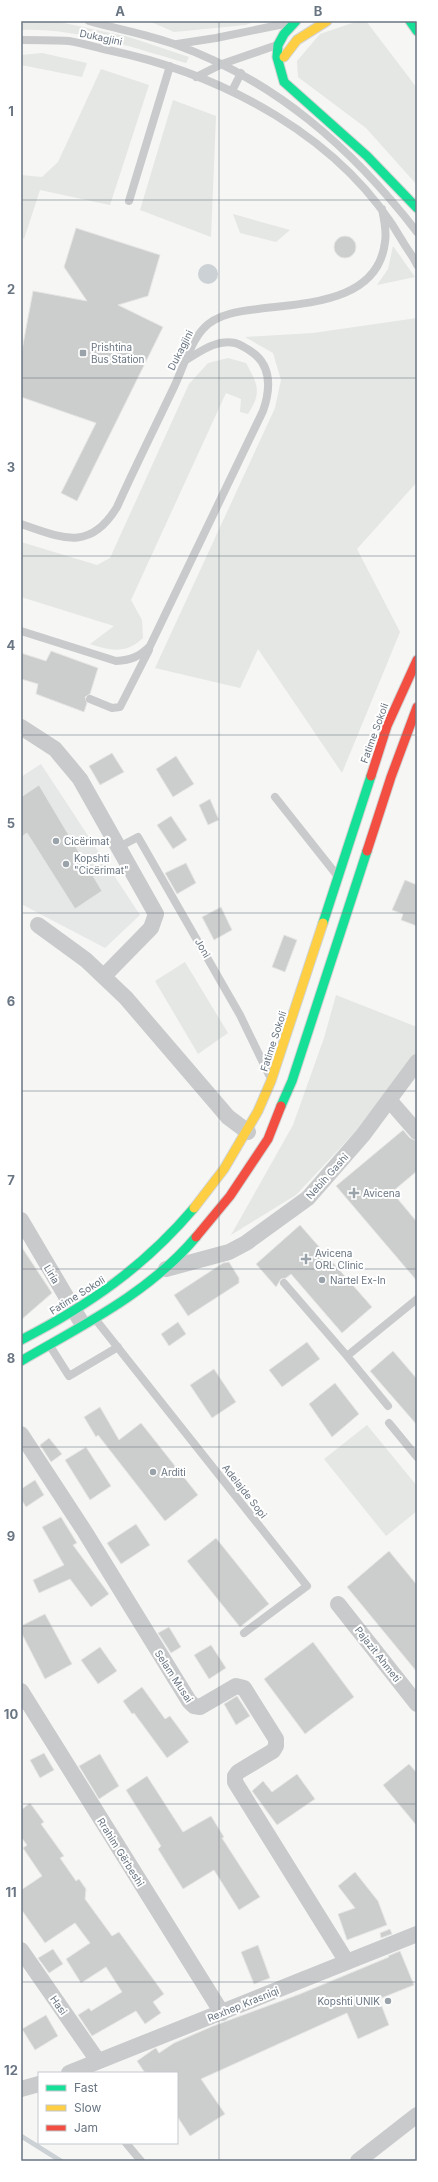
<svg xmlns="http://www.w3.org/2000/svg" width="438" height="2182" font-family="Inter,sans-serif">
	<rect width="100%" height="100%" fill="#f6f6f5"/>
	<path fill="#e6e8e8" d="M41,764l99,151 -35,33 -84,-44v-127z"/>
	<path fill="#e4e7e3" d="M21,21h34l74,16 60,20 -3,6c-53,-15 -109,-35 -165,-33z
		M149,21h106l-9,4 -72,7z
		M358,21h8l51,67v97l-51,-57 -68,-51 -1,-16 23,-27z
		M42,53l45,10 -5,14 -61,-12v-10z
		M101,69l48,16 -39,120 -70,-15 -16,49 -3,-3v-61l21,2 16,-15z
		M173,100l43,16 -5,121 -71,-27z
		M233,214l57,16 -14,12 -36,-9z
		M393,246l22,31 -38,8 11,-16z
		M417,318v164l-60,67 43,83 -58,141 -84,-124 -18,39 -85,-20 120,-260 6,-28 -8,-27 -28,-16 68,-4z
		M228,358l18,5c12,22 16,29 2,51l-8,-2 1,-13 -15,-6 -95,207 11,20 1,18c-17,16 -32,13 -53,6l24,-18 -93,-29v-55l76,23 13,-7 79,-174 19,-21z
		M185,962l43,71 -30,21 -43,-73z
		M336,995l81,32v26l-61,78 -60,64 -65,40 62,-110 31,-87z
		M367,1425l50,61v25l-31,25 -62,-77z"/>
	<path fill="#cbd1d4" d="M198 274a10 10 0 1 1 20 0a10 10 0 1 1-20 0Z"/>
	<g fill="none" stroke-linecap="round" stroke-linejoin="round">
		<path stroke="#cbd1d4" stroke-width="5" d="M21,2136l40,25"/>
	</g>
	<path fill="#cccece" stroke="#e6e6e4" d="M76,228l84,27 -12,41 -30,9 45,22 -86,174 -16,-8 35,-70 -75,-26v-42l12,-64 54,10 -23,-34z
		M334 247a11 11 0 1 1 22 0a11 11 0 1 1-22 0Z
		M51,651l47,17 -8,26 -5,3 2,6 -3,9 -48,-18 2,-10 -17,-5v-26l25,8z
		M112,753l12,19 -24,13 -11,-19z
		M176,756l18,28 -21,13 -17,-28z
		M39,785l63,106 -27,18 -48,-76 -6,4v-40z
		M210,799l9,21 -11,5 -9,-20z
		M171,816l16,24 -14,9 -16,-24z
		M186,863l10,20 -19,11 -12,-21z
		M405,880l12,5v41l-16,-6 2,-6 -11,-4z
		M221,907l11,23 -18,10 -12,-23z
		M284,935l13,5 -12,32 -13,-5z
		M403,1130l7,8 7,3v30l-25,21 25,30v59l-81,-95z
		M300,1225l72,82 -30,26 -51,-59 -5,4 -5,1 -5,8 -20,-23z
		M21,1246l31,47 -31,27z
		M229,1262l10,16v5l-51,33 -14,-21 49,-32z
		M178,1322l8,12 -17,12 -8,-12z
		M307,1342l13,17 -38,28 -13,-17z
		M393,1351l24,28v46l-47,-54z
		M214,1369l22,33 -24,16 -22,-33z
		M335,1383l24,31 -27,23 -23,-33z
		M100,1407l19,33 22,-17 57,72 -33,26 -67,-86 -2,2 -12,-20z
		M49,1438l13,16 -11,8 -11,-17z
		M86,1447l25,39 -21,14 -25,-40z
		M35,1480l9,15 -18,12 -5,-8v-10z
		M61,1517l16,26 -4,2 36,49 -18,13 -21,-28 -31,14 -6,-13 31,-15 -22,-38z
		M136,1524l14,21 -29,19 -14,-21z
		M216,1538l53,66 -29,23 -53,-66z
		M389,1551l28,34v87l-70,-85z
		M45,1614l27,50 -27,15 -24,-47v-6z
		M169,1627l12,20 -10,6 -13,-20z
		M313,1642l41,55 -49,37 -41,-55z
		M211,1645l15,23 -17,11 -15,-24z
		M100,1647l17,24 -19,13 -17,-24z
		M142,1687l23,32 5,-3 19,26 -22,16 -33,-45 -2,1 -9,-13z
		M237,1696l13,20 -14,9 -12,-21z
		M44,1753l10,17 -14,8 -10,-18z
		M100,1754l19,32 -20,13 -20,-33z
		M409,1764l8,9v53l-34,-41z
		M297,1774l18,25 -38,26 -25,-34 11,-10 9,11z
		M147,1776l36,56 28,-16 13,21 -2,1 38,59 -21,13 -25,-40 -31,19 -25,-40 3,-3 -35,-56z
		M30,1803l14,19 -3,2 23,32 -4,2 16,23 3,-2 7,10 -1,10 27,37 7,-4 45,62 -11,8 8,11 -16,11 -9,-13 -44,25 -14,-21 11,-7 2,3 31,-19 -16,-25 -25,16 -15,-24 24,-16 -15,-20 -30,20 -24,-34v-19l21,-14 -19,-28 4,-3 -6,-8v-27z
		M355,1872l23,29 9,24 -40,15 -9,-26 17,-6 -17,-22z
		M390,1929l2,5 -11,4 -1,-5z
		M258,1945l12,33 -16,6 -13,-32z
		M53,1949l10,15 -14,9 -11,-15z
		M400,1951l14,34 -35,14 10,26 -31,14 -11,-26 -146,66 24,35 -35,22 -13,-20v-43h-32l-8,-12 17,-12 2,-1 3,5 15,-10 39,-17 87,-32 89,-37 -1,-1z
		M46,2015l12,21 -23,14 -13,-21z"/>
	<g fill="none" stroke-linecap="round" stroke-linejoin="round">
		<defs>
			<path id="fast" d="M296,21l-12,13 -6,11 -1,12 7,25 83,74 50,52
				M410,21l7,10
				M323,923l48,-147
				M281,1106l11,-25 75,-230
				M21,1340c68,-35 123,-73 173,-132
				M21,1361c62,-36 128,-68 175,-124"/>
			<path id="slow" d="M284,57l13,-17 30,-19
				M194,1208l30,-39 34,-58 13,-30 52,-158"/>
			<path id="jam" d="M371,776l16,-50 30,-66
				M367,851l24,-74 26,-70
				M196,1237l34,-41 38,-57 13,-33"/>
		</defs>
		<use href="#fast" stroke="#d2d3d3" stroke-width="11"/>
		<use href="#slow" stroke="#d2d3d3" stroke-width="11"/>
		<use href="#jam" stroke="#d2d3d3" stroke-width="11"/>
		<path stroke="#c9cacb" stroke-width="8" d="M89,21c28,8 57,13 85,23 101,36 178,104 243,188
			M21,40c16,0 32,0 48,1 13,2 26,6 39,9 115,24 235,87 295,192 4,7 10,14 14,23
			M177,44l39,-6 73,-15
			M196,77l26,-13 55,-19
			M232,91l9,-18
			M129,201l41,-135
			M21,524c41,14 69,28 96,-17 18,-40 38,-80 57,-120 8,-17 17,-46 30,-59 13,-14 36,-17 54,-19 46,-6 120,-6 127,-67 2,-11 -1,-23 -3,-33
			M21,631l95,30c15,-1 23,-4 34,-15l113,-235c8,-23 9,-47 -14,-61 -4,-2 -9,-6 -14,-7 -18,-4 -34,8 -49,17
			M90,699l22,9 8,-1 29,-57
			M275,797l61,77
			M119,847l19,-10 102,178 29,60
			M284,1283l63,73 70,-57
			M96,1320l211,266 -63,47
			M50,1346l19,30 49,-29
			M347,1356l41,50
			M389,1423l28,34
			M126,2143l15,18"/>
		<path stroke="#c9cacb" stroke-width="16" d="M21,727l34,22 25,30 76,135 -5,14 -47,48
			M38,925l48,35 40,38 102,119 20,15
			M390,1101l27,31
			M21,1220l59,100
			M166,1269l63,-17 17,-9 62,-45 55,-63 54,-73
			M21,1434l64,98 104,169 5,5 6,1 36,-21 8,2 32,51v7l-3,5 -35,21 -3,4v6l112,180
			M338,1604l79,100
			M21,1691l201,322
			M21,1950l77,111
			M69,2073l348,-139
			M21,2089l18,-5
			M358,2161l59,-46"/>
		<use href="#fast" stroke="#16e098" stroke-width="9"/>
		<use href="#slow" stroke="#ffcf43" stroke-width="9"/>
		<use href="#jam" stroke="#f24e42" stroke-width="9"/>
	</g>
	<path fill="none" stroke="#697582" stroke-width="1" stroke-opacity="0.55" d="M219,21v2140M21,200h396M21,378h396M21,556h396M21,735h396M21,913h396M21,1091h396M21,1269h396M21,1447h396M21,1626h396M21,1804h396M21,1982h396"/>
	<g fill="#9aa2aa" stroke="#fff" stroke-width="1.5">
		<rect x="79" y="349" width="8" height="8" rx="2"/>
		<circle cx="56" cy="841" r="4"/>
		<circle cx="66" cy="864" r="4"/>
		<path d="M352 1187h4v4h4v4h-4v4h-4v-4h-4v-4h4z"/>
		<path d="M304 1253h4v4h4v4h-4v4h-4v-4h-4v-4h4z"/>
		<circle cx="322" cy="1280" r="4"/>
		<circle cx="153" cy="1472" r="4"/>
		<circle cx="388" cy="2001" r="4"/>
	</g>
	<g text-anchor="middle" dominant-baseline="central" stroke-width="4" stroke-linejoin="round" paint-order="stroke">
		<g font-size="10" fill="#697582" stroke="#fff">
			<text transform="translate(101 37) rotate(12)">Dukagjini</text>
			<text transform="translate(180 350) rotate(-63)">Dukagjini</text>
			<text transform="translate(374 733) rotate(-70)">Fatime Sokoli</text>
			<text transform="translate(203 948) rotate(60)">Joni</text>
			<text transform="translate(273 1041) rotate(-72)">Fatime Sokoli</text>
			<text transform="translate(327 1176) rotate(-48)">Nebih Gashi</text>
			<text transform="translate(52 1274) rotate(59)">Liria</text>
			<text transform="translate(77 1295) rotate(-32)">Fatime Sokoli</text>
			<text transform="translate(245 1491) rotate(52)">Adelajde Sopi</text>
			<text transform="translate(378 1654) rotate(52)">Pajazit Ahmeti</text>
			<text transform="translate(174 1676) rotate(57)">Selam Musai</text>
			<text transform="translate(121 1852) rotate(58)">Rrahim Gërbeshi</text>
			<text transform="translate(243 2004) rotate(-22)">Rexhep Krasniqi</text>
			<text transform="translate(59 2005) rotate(55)">Hasi</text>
		</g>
		<g font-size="10" fill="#697582" stroke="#fff" text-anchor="start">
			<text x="91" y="347">Prishtina<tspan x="91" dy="12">Bus Station</tspan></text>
			<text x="64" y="841">Cicërimat</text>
			<text x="74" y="858">Kopshti<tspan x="74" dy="12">"Cicërimat"</tspan></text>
			<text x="363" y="1193">Avicena</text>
			<text x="315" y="1253">Avicena<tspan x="315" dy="12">ORL Clinic</tspan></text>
			<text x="330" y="1280">Nartel Ex-In</text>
			<text x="161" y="1472">Arditi</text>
			<text x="380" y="2001" text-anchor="end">Kopshti UNIK</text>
		</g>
	</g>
	<rect width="438" height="2182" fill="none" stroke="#ffffff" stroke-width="44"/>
	<rect x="38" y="2072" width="140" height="72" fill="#ffffff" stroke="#c3c8cd"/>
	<rect x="46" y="2085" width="20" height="6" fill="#16e098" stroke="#c3c8cd"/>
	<text x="74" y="2092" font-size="12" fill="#697582">Fast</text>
	<rect x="46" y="2105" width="20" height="6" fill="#ffcf43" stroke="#c3c8cd"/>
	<text x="74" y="2112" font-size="12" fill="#697582">Slow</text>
	<rect x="46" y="2125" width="20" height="6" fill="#f24e42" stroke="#c3c8cd"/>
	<text x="74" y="2132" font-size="12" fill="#697582">Jam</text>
	<rect x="22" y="22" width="394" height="2138" fill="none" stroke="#697582" stroke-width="1.5"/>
	<g font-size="13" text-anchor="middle" font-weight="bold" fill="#697582">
		<text x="120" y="16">A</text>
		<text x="318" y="16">B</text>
		<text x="11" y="116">1</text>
		<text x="11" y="294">2</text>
		<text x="11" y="472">3</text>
		<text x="11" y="650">4</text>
		<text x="11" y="828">5</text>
		<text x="11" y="1006">6</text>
		<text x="11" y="1185">7</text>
		<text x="11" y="1363">8</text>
		<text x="11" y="1541">9</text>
		<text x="11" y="1719">10</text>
		<text x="11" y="1897">11</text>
		<text x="11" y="2075">12</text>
	</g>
</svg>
